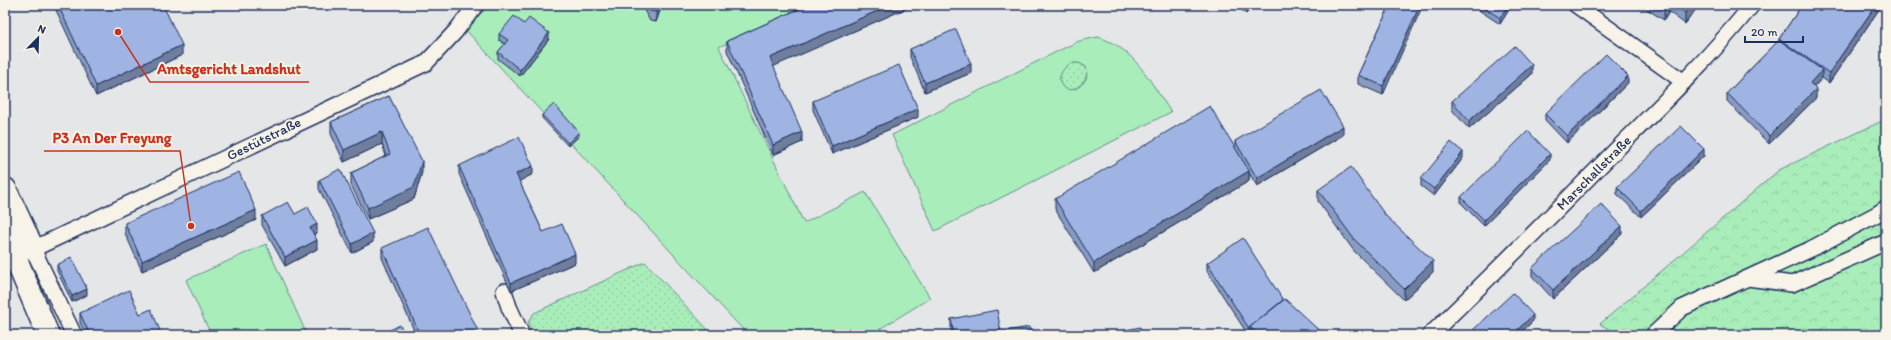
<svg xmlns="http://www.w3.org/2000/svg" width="1891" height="340" font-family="Itim,sans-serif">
	<defs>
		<pattern id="grass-dots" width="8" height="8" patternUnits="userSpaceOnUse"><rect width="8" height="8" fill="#a9eeba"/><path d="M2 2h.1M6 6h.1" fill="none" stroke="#91cca2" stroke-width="1.8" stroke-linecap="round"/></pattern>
		<pattern id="forest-crowns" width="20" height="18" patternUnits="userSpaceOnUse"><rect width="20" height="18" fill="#a9eeba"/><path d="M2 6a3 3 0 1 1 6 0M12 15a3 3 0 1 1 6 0" fill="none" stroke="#91cca2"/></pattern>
	</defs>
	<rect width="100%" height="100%" fill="#e5e6e7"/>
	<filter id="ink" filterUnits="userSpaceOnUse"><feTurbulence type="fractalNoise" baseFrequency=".025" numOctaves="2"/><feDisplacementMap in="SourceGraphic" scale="8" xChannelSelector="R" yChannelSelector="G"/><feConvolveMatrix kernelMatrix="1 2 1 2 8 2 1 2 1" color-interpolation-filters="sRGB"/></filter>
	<g filter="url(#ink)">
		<path fill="url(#grass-dots)" stroke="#628e8c" d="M1071,63h8l7,4c1,6 1,10 -3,15 -15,20 -37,-3 -12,-19z
			M645,262l68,73h-179l-6,-13 6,-9z"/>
		<path fill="url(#forest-crowns)" stroke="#628e8c" d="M1886,119v216h-268l-18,-11 179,-154z"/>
		<path fill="#a9eeba" stroke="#628e8c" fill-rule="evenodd" d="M490,5h321l-92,42 85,176 61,-31 65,106 -60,37h-122l-284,-307z
			M1098,37c37,11 52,45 73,75l-236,119 -43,-96 168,-85 19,-9zM1071,63h8l7,4c1,6 2,10 -2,15 -16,20 -38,-3 -13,-19z
			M266,244l41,91h-96l-25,-55z"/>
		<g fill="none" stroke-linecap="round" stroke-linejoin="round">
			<defs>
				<path id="street" d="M1576,5l108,77
					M1748,278l44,6 94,-42
					M504,291l5,16 13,28
					M74,335l-41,-86 393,-186 29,-31 21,-27
					M1430,335c61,-58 120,-118 179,-178 49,-49 99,-97 143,-152
					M1653,335l29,-27 129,-59 66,-35 9,-6"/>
				<path id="secondary" d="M5,189l28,60
					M5,233l43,102"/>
			</defs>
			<use href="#street" stroke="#1b2f5e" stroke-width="18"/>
			<use href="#secondary" stroke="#1b2f5e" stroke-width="25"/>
			<use href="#street" stroke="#f7f3e8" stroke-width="15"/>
			<use href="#secondary" stroke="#f7f3e8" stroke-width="22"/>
		</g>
		<path fill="#899bc2" stroke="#1b2f5e" d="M55,5h108l19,50 -86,41 -41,-88z
			M641,5h21l-6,17 -6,-1z
			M808,5h106l-141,61 29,76 -29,13 -46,-104v-10z
			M1236,5h18l-8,9z
			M1390,5l-7,90 -25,-11v-9z
			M1471,5h41l-12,19z
			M1640,5h59l-14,19 -16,-12 -5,8z
			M1802,5h80l-53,78 -7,-5 -8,9 2,11 -47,46 -42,-43v-8l52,-53v-1z
			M524,24l25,15 -29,37 -22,-17v-7l7,-8 -6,-4v-6z
			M910,49l61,24 -46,19 -15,-35z
			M1532,74l-63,55 -17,-19v-9z
			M1628,83l-61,60 -22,-23v-6z
			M389,96l33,76 -8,27 -46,20 -17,-34v-12l35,-17 -4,-12 -38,18 -13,-28v-12z
			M813,101l105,16 -86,37 -19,-44z
			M542,115l37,21 -11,10 -26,-28z
			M1343,135l-86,51 -8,-13v8l-155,92 -39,-64v-10l180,-52v-6z
			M1704,156l-63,61 -24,-23v-7z
			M1463,158l-29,38 -13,-10v-7z
			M1550,160l-66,66 -23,-23v-6z
			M459,166l74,8 -14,7 24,51 32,31 -64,28 -52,-117z
			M319,180l54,62 -21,11 -33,-64z
			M1318,190l67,25 48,57 -29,28 -50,-49 -36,-50z
			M262,216l55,17 -3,2 3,14 -32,17 -23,-41z
			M256,220l-114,51 -17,-38v-10z
			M1622,234l-69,65 -21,-23v-8z
			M382,248l98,87h-64l-34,-77z
			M1207,263l76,37 41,35h-76l-41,-64z
			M57,265l30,30 -15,7 -15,-31z
			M80,313l60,1 21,21h-75l-6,-12z
			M951,319l50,13 30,3h-79l-1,-6z
			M1533,321l-14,14h-47v-4z"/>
		<path fill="#6f7e9e" stroke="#1b2f5e" d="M659,5h3l-6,17v-10z
			M891,5h23l-144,63v-10z
			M1248,5h6l-8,9v-7z
			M1420,5h3l-40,90v-9z
			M1508,5h4l-12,19v-6z
			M1667,5h2v7l-5,8v-10z
			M1691,5h8l-14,19v-11z
			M1876,5h6l-53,78v-10z
			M549,33v6l-29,37v-6z
			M182,45v10l-86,41v-10z
			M971,64v9l-46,19v-9z
			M1532,65v9l-63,55v-8z
			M1822,70v8l-12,13v-8z
			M1628,76v7l-61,60v-7z
			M1816,89v9l-47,46v-8z
			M918,109v8l-86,37v-8z
			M1343,126v9l-86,51v-8z
			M382,132v12l-38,18v-12z
			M579,132v4l-11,10v-3z
			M802,132v10l-29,13v-10z
			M1704,149v7l-63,61v-6z
			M1463,152v6l-29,38v-7z
			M1550,154v6l-66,66v-6z
			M422,161v11l-8,27 -46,20v-11z
			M533,166v8l-17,9v-9z
			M1249,171v10l-155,92v-10z
			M256,210v10l-114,51v-10z
			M317,224v9l-7,3v-8z
			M1622,226v8l-69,65v-9z
			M373,233v9l-21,11v-9z
			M317,240v9l-32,17v-9z
			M575,254v9l-64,28v-8z
			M1433,261v11l-29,28v-11z
			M87,289v6l-15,7v-6z
			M1533,315v6l-14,14h-7z"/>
		<path fill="#9fb4e2" stroke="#1b2f5e" d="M58,5h105l19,40 -86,41z
			M646,5h13l-3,7 -6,-1z
			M808,5h83l-121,53 32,74 -29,13 -46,-104z
			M1243,5h5l-2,2z
			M1390,5h30l-37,81 -25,-11z
			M1480,5h28l-8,13z
			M1656,5h11l-3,5z
			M1675,5h16l-6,8z
			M1802,5h74l-47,68 -50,-34z
			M514,16l10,8 5,-6 20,15 -29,37 -22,-18 10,-12 -9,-6z
			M956,29l15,35 -46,19 -15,-34z
			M1779,40l43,30 -12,13 6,6 -47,47 -42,-43z
			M1515,46l17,19 -63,56 -17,-20z
			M1606,54l22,22 -61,60 -22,-22z
			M899,65l19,44 -86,37 -19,-45z
			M1321,90l22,36 -86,52 -22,-37z
			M389,96l33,65 -8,26 -46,21 -17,-35 39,-19 -8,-22 -38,18 -13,-28z
			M554,104l25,28 -11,11 -26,-28z
			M1210,106l39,65 -155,92 -39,-64z
			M1681,126l23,23 -63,62 -24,-24z
			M1528,131l22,23 -66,66 -23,-23z
			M519,137l14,29 -17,8 27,58 19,-8 13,30 -64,29 -52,-117z
			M1451,142l12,10 -29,37 -13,-10z
			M1351,167l34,48 48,46 -29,28 -50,-50 -36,-49z
			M340,169l33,64 -21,11 -33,-64z
			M239,172l17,38 -114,51 -17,-38z
			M288,202l7,12 13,-7 9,17 -7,4 7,12 -32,17 -23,-41z
			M1601,204l21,22 -69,64 -21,-22z
			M428,227l52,108h-60l-38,-87z
			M1243,238l40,62 -33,27v3l-43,-67z
			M71,257l16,32 -15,7 -15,-31z
			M129,290l11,24 11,-5 10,24 -3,2h-68l-10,-22z
			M1513,293l20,22 -21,20h-36l-4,-4z
			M1285,299l39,36h-65l-9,-8z
			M997,310l4,22 28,-5 2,8h-77l-3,-16z
			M400,325l5,10h-25z
			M1140,327l1,8h-38z"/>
	</g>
	<g text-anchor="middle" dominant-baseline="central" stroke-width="4" stroke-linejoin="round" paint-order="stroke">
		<g font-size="14" fill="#1b2f5e" stroke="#f7f3e8">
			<text transform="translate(264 139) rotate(-26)">Gestütstraße</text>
			<text transform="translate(1594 173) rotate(-45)">Marschallstraße</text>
		</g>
	</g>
	<path fill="none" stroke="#c8321e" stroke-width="1.5" d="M118 32L150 82H309M191 226L180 151H44"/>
	<g fill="#c8321e" stroke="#f7f3e8" stroke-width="1.5">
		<circle cx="118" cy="32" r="4"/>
		<circle cx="191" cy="226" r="4"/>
	</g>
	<g font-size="15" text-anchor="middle" font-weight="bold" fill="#c8321e" stroke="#f7f3e8" stroke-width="4" stroke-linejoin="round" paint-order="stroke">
		<text x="229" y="74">Amtsgericht Landshut</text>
		<text x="112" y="143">P3 An Der Freyung</text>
	</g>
	<rect width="1891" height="340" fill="none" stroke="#f7f3e8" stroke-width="20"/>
	<rect x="10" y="10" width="1871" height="320" fill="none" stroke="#1b2f5e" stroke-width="1.5" filter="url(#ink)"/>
	<g transform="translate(38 38) rotate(23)" stroke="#f7f3e8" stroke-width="3" paint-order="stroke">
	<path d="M0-3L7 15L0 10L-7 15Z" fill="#1b2f5e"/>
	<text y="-6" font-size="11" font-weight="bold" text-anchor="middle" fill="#1b2f5e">N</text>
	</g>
	<path d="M1745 36v6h58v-6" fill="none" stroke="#1b2f5e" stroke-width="2"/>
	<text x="1751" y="36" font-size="12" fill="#1b2f5e" stroke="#f7f3e8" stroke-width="3" paint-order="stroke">20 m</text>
</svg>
